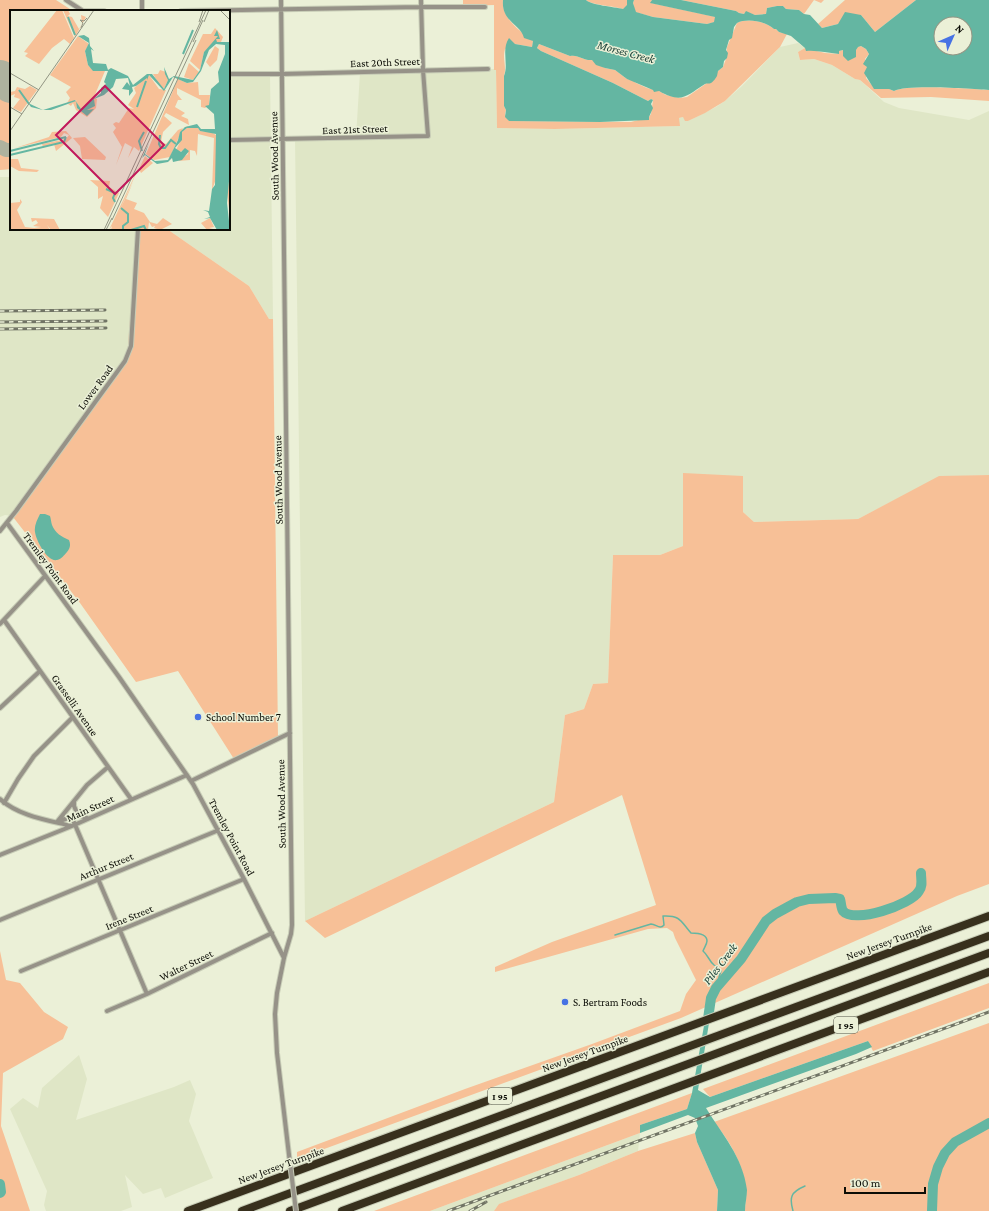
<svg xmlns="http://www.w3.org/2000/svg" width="989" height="1211" font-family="'Crimson Pro',serif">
	<rect width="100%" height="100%" fill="#ebf0d7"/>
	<path fill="#dfe6c6" d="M0,6l11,7v156l-11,1z
		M798,43l7,5 -7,4 2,8 14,-1 18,6 23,14 5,1 24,22 15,6 70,12 20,-9v364l-50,2 -81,42 -104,3 -11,-10 -60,-39v73l-23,9h-47l-5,128 -15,1 -9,25 -19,6 -11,87 -249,119 -10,-783 61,-1 4,-64 136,-4 1,59 58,1 124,-3v-8l4,-1 5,4 28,-14 9,-6 17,-15 38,-39z
		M229,74h41l3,245h-4l-20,-33 -82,-57h62z
		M0,177h11v52h126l-10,129 -114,158 -8,-1 -5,2z
		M79,1055l8,24 -11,41 98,-33 16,-7 6,14 -7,27 24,57 -48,20 -4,-10 -18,6 -18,-19 7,32 -11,4h-75l-2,-6 3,-14 -37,-82 13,-11 15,10 4,-20z
		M640,1133l-2,18 -59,24 -79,29 -6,7h-64z"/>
	<path fill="#f7c097" d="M0,0h56l17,11h-62v56l-11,-6z
		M463,0h40c-2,18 17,31 30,41l-1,6 -17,-3 -10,5c-3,9 2,18 -1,27v30l2,4 -1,4 4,7 122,1 18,-5 2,-3 2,-14 -2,-1 -3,2 -35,-18 -72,-32 -4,-3 2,-4 31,12c8,-2 14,5 22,4l13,8 10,2 12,9 5,1 4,3 11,5 12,3 7,4 14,3 7,-1 20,-14 11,-12 5,-4 3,-8 1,-12 10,-24c10,-5 28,-2 37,6h2l3,3 8,2 -7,13 -55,54 -20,12 -17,8h-3l-2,-4 -4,1 1,8 -125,3 -58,-1 -1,-58h-2v-65l-31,1z
		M586,0h41l1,5 -5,4c-9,-3 -32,-4 -37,-9z
		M634,0h18l-1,3 65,14 -1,5 -8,2 -54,-7 -18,-5 -2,-9z
		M681,0h143l-3,3 -7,-3 -10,14 -5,-4 -13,-1 -3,-3h-6l-10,2 -1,6 -11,1 -9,-3 -2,2 -5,-1 -3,-2z
		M845,0h71l-41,32 -14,-17 -23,9 -16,4 -4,-4z
		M861,46l5,3 3,5 -4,5 2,8 -1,11 9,11h14l5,2c13,-7 77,-2 95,-1v11l-58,-4 -50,1 -21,-18 -5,-1 -23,-14 -18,-6 -14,1 -2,-8 7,-4 20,5 14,1v-3l4,-1 1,2 12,-2 1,-3z
		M0,96l11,7v42l-11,-4z
		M0,151l6,3h5v15l-11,1z
		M137,229h30l82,57 20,33h4l5,419 -44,21 -56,-88 -42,11 -56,-79 -67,-86 114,-159z
		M683,473l60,3v36l11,10 104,-3 81,-43 50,-1v409l-32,12 -276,122 -384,141v-7l168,-63 127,-45 88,-33 6,-17 10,-14 -21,-42 -2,-6 -6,-4 -19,1 -153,43v-5l57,-25 104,-37 -34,-110 -297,143 -20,-17 249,-119 11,-87 19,-6 9,-25 15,-1 5,-128h47l23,-9z
		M0,951l6,29 14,3 24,29 24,15 -5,12 -60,34 -2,53 29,85h-30z
		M989,983v25l-116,43 -5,-10 -158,56 -7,-8z
		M989,1023v188h-244c0,-7 2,-15 1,-22 -3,-25 -16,-48 -32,-67z
		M692,1093l-5,16 -47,16v8l-210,78h-56z
		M695,1133l2,9 21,48 -1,21h-223l5,-7 80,-29 59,-24z"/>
	<path fill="#64b6a2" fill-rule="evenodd" d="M503,0h83c5,5 28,7 37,9l4,-4v-5h7l-1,3 3,9 17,5 54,7 7,-2 1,-5 -65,-14 2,-3h29l55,11 3,2 5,1 2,-3 9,4 11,-1 1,-6 10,-2h6l3,3 13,1 5,4 6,1 12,13 16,-4 7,-12 16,3 14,17 41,-32h73v90c-18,-1 -82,-6 -95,1l-5,-2h-15l-10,-16 3,-6 -4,-3 6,-10 -3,-5 -5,-3 -3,1 -2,3v7l-8,4 -5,-5v-6l-4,1v3c-12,-1 -22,-4 -33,-3l-1,-3 -14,-12 -12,-4 -3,-3h-2c-9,-8 -27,-11 -37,-6l-3,4 -2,11 -3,2 -3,10 2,3 -1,5 -3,3 -1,6 -5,4 -1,5c-1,2 -4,6 -6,7 -2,1 -4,0 -6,1 -19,12 -23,20 -46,7l-5,1 -1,-2 -26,-11 -12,-9 -10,-2 -9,-3 -4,-5c-8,1 -14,-6 -22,-4l-31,-12 -2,4 4,3 72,32 35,18 3,-2 2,1 -2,4 2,4 -4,9v3l-49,2 -91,-1 -4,-4 1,-7 -2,-4v-30c5,-12 -3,-26 5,-38l6,6 17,3 1,-6 -9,-3c-3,-14 -23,-16 -21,-38zM941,24h24v24h-24z
		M40,514h5l5,2c1,3 1,6 2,9 3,8 10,12 17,15 2,5 1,8 -2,12 -3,3 -5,7 -10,8 -10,2 -21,-20 -22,-28 -1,-6 2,-12 5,-18z
		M714,1004l-3,7 -13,79 12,7 158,-56 4,6 -16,7 -150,54c16,26 37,49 41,82 0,6 -2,14 -2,21h-28l1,-21 -21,-48 -2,-9 3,-7 -3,-8 -7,-3 -48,18v-8l47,-16 5,-16 15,-84z"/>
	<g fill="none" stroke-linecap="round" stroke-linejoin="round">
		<path stroke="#64b6a2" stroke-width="1.5" d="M615,935l36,-11c5,0 9,6 13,1l-1,-9c18,-1 18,6 28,17 5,0 16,0 16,8 0,3 -3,7 -4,10 5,4 6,10 11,14 3,2 5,2 7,6l-2,6v8
			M793,1211c-4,-14 -2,-19 12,-25"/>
		<path stroke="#64b6a2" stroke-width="10" d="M708,1019l3,-21 5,-10 25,-29 25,-38 9,-7 22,-12 12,-3 26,-1 5,1c1,3 1,9 3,12 11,13 68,-6 76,-20 4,-5 2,-11 2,-18
			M0,1184l1,8 -1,1
			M932,1211l1,-27 5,-17 7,-14 10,-11 34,-19"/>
		<path stroke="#aeb29e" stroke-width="14" d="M0,147l6,3h5"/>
		<path stroke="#aeb29e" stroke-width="36" d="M0,78l11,7"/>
		<defs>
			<path id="street" d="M66,0l17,11
				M142,0v11
				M281,0l11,925 -1,9 -7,24 -7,35 -2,21 2,39 12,102
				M83,11h21
				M181,11l240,-4h64
				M229,74h53l206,-5
				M229,140l199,-4 -5,-66 -2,-70
				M7,523l112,154 74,107 51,95 40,79
				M0,531l16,-20 109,-150 6,-15 7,-117
				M4,620l127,179
				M0,624l45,-48
				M0,708l40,-37
				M191,781l99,-48
				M0,799c19,17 47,21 71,27
				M74,801v5l4,9 9,3
				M4,803l14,-24 16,-23 39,-39
				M57,822l11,-4 5,2 74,174
				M57,822l30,-37 21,-18
				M0,855l72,-29 115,-51
				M0,920l219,-90
				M21,971l223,-92
				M107,1011l40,-17 125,-61"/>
			<path id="highway" d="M188,1211l801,-295
				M242,1211l747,-275
				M290,1211l699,-258
				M342,1211l647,-239"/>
		</defs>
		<use href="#street" stroke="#c7ccb6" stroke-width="6"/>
		<use href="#highway" stroke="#c7ccb6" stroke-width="10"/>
		<use href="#street" stroke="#969288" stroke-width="4"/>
		<use href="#highway" stroke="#38301d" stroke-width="8"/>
		<defs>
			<path id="rail" d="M0,311l105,-1
				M0,322l106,-1
				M0,329l106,-1
				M448,1211l541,-199
				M470,1211l16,-9"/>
		</defs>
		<use href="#rail" stroke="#717465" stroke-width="3"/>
		<use href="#rail" stroke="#ebf0d7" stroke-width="1.5" stroke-dasharray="4.5" stroke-linecap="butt"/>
		<defs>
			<path id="street-bridge" d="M289,1155l7,56"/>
		</defs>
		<use href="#street-bridge" stroke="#c7ccb6" stroke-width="6" stroke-linecap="butt"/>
		<use href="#street-bridge" stroke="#969288" stroke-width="4"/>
	</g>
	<g fill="#4672e4" stroke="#ebf0d7" stroke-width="1.5">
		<circle cx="198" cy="717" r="4"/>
		<circle cx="565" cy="1002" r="4"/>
	</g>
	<g text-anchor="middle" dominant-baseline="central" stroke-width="3" stroke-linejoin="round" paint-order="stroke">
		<g fill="#ebf0d7" stroke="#4f5145" stroke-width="1">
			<rect x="834" y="1017" width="24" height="16" rx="3"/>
			<rect x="488" y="1088" width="24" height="16" rx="3"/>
		</g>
		<g font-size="10" font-weight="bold" fill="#0c0d06">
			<text x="846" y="1025">I 95</text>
			<text x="500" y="1096">I 95</text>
		</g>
		<g font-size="11" fill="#0c0d06" stroke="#ebf0d7">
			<text transform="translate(385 62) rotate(-2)">East 20th Street</text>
			<text transform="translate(355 129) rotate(-2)">East 21st Street</text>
			<text transform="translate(274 156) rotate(-91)">South Wood Avenue</text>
			<text transform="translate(95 387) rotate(-54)">Lower Road</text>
			<text transform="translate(278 480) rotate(-91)">South Wood Avenue</text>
			<text transform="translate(51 568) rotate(54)">Tremley Point Road</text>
			<text transform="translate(75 705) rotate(55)">Grasselli Avenue</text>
			<text transform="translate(281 804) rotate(-91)">South Wood Avenue</text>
			<text transform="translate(90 808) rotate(-24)">Main Street</text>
			<text transform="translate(232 837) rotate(62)">Tremley Point Road</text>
			<text transform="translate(106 866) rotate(-22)">Arthur Street</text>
			<text transform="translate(129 917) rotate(-22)">Irene Street</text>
			<text transform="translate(889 941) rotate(-20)">New Jersey Turnpike</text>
			<text transform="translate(186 965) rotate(-26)">Walter Street</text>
			<text transform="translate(585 1053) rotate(-20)">New Jersey Turnpike</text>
			<text transform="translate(281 1165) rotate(-20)">New Jersey Turnpike</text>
		</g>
		<g font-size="11" fill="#0c0d06" stroke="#ebf0d7" text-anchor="start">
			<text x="206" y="717">School Number 7</text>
			<text x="573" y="1002">S. Bertram Foods</text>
		</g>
		<g font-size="12" font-style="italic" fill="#1a4037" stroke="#ebf0d7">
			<text transform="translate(626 52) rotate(15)">Morses Creek</text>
			<text transform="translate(720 964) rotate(-53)">Piles Creek</text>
		</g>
	</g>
	<g transform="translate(10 10)">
		<rect width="220" height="220" fill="#ebf0d7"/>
		<path d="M47,0h5l12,28 -4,6 -6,-5 -12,9 -13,16 -14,-8 3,-3 -4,-1zM53,0h5l2,4 -2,2 4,1 7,12 3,-5 -1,-9 5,2 -11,20zM205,18l8,9 -2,5h-4l-13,10 -4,18 -10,-9 13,-27h8zM68,26l11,8 -4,7 3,14 5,5 12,1 -11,26 3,2 -1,9 -9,9 -11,-7 -3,-7 -2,3 -3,-2 9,-4 -10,3 3,-5 -4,-6 5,-5 -21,-12zM205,36l4,3 -2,11 -7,7 -4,-5zM179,53l10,9 -6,8 -9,-3zM150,60l6,2 2,8 -4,9 -4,-3 -7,-12h5zM139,65l10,14 7,1 -27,61 -12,25 12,-25 -5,-4 -6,11 4,-11 -7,-4 -9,22 6,-18 -9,-15 3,-4 -3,-4 3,-2 3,1 10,-15 5,1 -6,-4 8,-12 -2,-5zM168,69l9,4 11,-1 1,13h11l-1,10 -4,3 -4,-1v-7l-24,-12v6l5,6h-4l-3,7 10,6 -4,3 7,3 1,6 -23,-12 -2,3 8,7 -9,9 -2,10 5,2 12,-14 10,-4v1l-5,1 -13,29 -16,3 -8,-6zM20,76l7,4 -16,22 -8,-4 7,-9 -6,-2 1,-3 -5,2v-4l5,-1 2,-4 8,2zM177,118h11l2,3 11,1 5,3v44l-4,11 2,-52 -16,-4 -1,22 -2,-5 -5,-1v10l-12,1 10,-7 -2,-5 -6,3 -3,5 -5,1 8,-16 2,-10zM56,121l6,7 -16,13 -2,-7 -11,3 -1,-3 24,-5 3,-4 -5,-2 -3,4 -46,11 34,-11 3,-5zM75,127l21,20 -1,3 -23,-1 -2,-13 -7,-8zM135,146l8,7 -12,10 -2,-4zM133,148l-25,56 15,-32 -7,17 11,4 -3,6 10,4 6,9 7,2 6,-6 9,6 -12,6 -6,-2 1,-2 -3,1 -3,-5 -1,8h-37l1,-4 -3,4zM0,149h8l3,9 18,2 -2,2 -18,-1 -9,-5zM220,160v46l-3,-23zM80,170l20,1 -1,6 10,6 -11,24 -8,-9 3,-12 -5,3v-12zM10,189l2,3 -5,8 8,17 9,1 7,-1 -8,-1 5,-3 -2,-3 -4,2 -1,-4 23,1 6,11h-9l-4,-5 3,5h-40v-27l10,-1zM200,208l4,9 -5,1 8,2h-10l-6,-7z" fill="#f7c097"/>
		<path d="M207,20l3,9h-4l1,3h13v128l-3,33 3,27h-13l-7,-12 -6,1 6,-2 -2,-5 -5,-2 6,1 3,-22 3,-4 1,-51 -16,-3 -2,-3h-11l-5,4v8l-7,8 6,4 4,-4 4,3 -7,9 -9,2 -1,-4 -4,4 -11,2 -12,-9 -3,3 7,-15 -4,11 10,7 13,-1 10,-20 2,-8 5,-5 12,-3 4,5h14l-1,-15 -9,-8 4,-1 2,-16 8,-7 -1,-10 7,-18v-9l-9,-1 -7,6 -8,21 -8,11 -6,1 -14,-6 -9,14 -15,-16 -2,5v-2l-11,8 -4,1 1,4 -4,5v-6l-7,-1 5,-7 3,4 -2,-8 -12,1 -3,8 -9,8 -10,4 1,7 -8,4 7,-1 -7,7 -10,-8 -1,-7 -25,9h-8l-12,-3 -3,-4 15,7 32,-10 6,9 20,-16v-5l5,-4 -2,-2 4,-11h-15l-5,-6 -3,-14 4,-8 -11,-7 6,-1 5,3 1,8 4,5 -3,-2 2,14 13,1 2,6 3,-2 17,8 5,9 14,-11h5l12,15 4,-9 -3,-6 -1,-7 5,12 5,-3 19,4 7,-10 4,-18 14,-16h-4z" fill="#64b6a2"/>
		<path fill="none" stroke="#64b6a2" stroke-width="2" d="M58,7l7,18M173,44l10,-24M9,80l10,14M127,97l9,-26M150,125l-1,9 2,4h4l6,-8 5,4M0,141l56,-14M132,141l-3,-10 5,-9M0,145l54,-13 2,-5M96,179l9,4 -2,5 2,4M111,198l7,6v8l-5,4v4M121,220l13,-4 2,4"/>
		<path fill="none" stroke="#929583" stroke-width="1" d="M210,0l10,10M189,12l4,-12M194,12l5,-12M71,18l2,-5 -3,-3 4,1 3,-3M183,32l10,-22M0,63l29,17M0,97l12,7M0,121l84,-121M102,210l84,-180M94,220l102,-220M96,220l6,-12"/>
		<path fill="#c2185b" fill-opacity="0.15" stroke="#c2185b" stroke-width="2" d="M95,76l59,59 -49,49 -59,-59z"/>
		<rect width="220" height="220" fill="none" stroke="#0c0d06" stroke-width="2"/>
	</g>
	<g transform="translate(953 36) rotate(45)"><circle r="19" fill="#ebf0d7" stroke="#929583"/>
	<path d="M0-3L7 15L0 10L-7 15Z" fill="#4672e4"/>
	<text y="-6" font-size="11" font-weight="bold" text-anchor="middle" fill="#0c0d06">N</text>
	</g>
	<path d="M845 1187v6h80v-6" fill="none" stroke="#0c0d06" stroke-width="2"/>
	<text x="851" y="1187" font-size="12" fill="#0c0d06" stroke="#ebf0d7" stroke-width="3" paint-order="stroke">100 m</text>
</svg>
